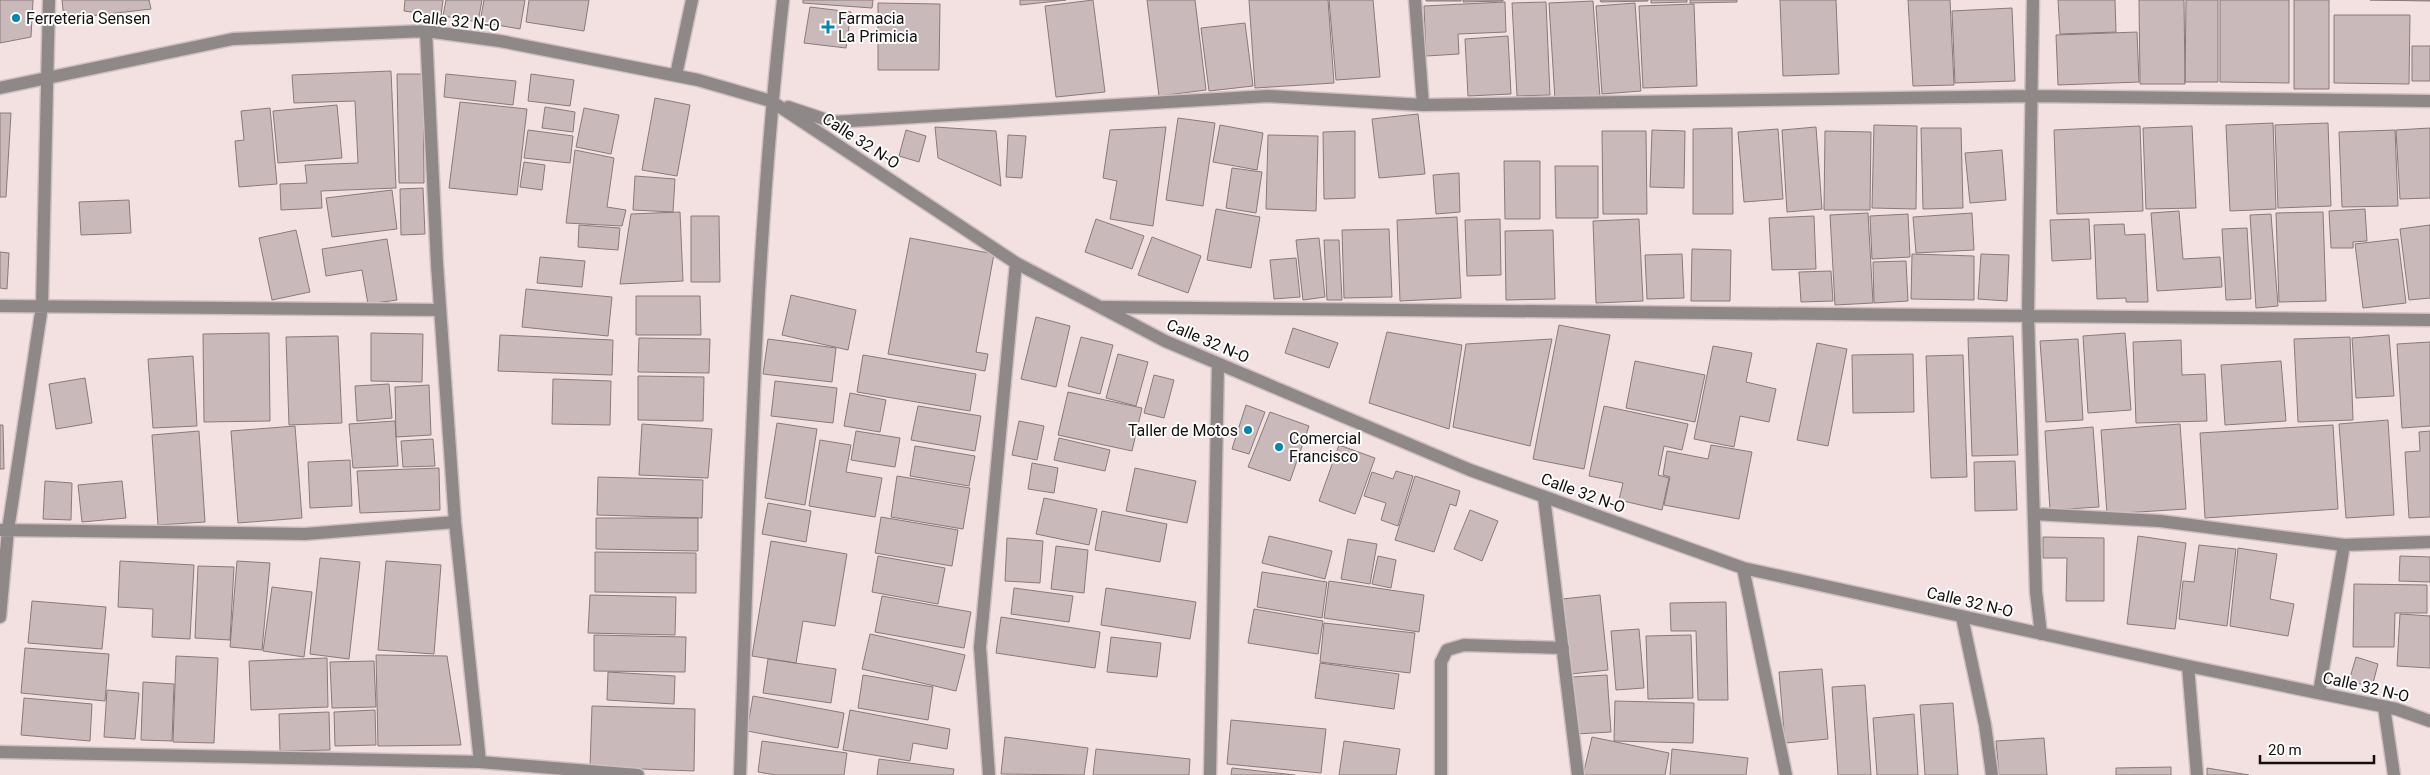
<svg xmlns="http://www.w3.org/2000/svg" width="2430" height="775" font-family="Roboto,sans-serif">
	<rect width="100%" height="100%" fill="#f3e1e2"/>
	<path fill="#cab9ba" stroke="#897a7a" d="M0,0h33l-2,37 -31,6z
		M62,0h87l2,9 -87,10z
		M405,0h38l-2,16 -37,-5z
		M446,0h36l-4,22 -35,-6z
		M484,0h41l-5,29 -40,-7z
		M529,0h60l-5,31 -58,-9z
		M803,0h70l-1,8 -69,-5z
		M1020,0h46l-46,5z
		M1093,0l12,92 -49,5 -11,-91z
		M1147,0h48l11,90 -47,6z
		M1249,0h79l6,83 -79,5z
		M1329,0h44l7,77 -44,3z
		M1426,0h35v1h-35z
		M1463,0h40v1l-40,1z
		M1600,0h48v1l-47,1z
		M1651,0h36v2l-36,1z
		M1690,0h47v2l-47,1z
		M1780,0h56l3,74 -56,2z
		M1908,0h42l4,85 -41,1z
		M2058,0h57l1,32 -56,2z
		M2139,0h45l1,84h-45z
		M2186,0h32v82h-33z
		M2220,0h69v83l-69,-1z
		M2294,0h35v89h-35z
		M2370,0h60v1z
		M1593,1l7,97 -45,2 -6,-97z
		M1505,2l1,30 -48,2 1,20 -33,2 -2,-50z
		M1546,2l4,93 -33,1 -5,-93z
		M878,3l62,1 -1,66h-61z
		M1635,3l6,88 -39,3 -6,-88z
		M1694,4l3,82 -54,2 -4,-82z
		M810,7l41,5 -5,36 -42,-5z
		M2012,8l3,73 -60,2 -3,-72z
		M2334,15h76l-1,69 -75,-1z
		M1245,23l8,63 -44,5 -8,-63z
		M2137,32l2,50 -81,3 -2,-50z
		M1508,36l3,58 -43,2 -3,-57z
		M2412,46h18v35h-18z
		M391,71l5,117 -75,3 1,17 -41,2 -1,-26 27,-1 -2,-18 53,-2 -3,-62 -61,2 -2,-28z
		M397,74h26l1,109h-25z
		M446,74l70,7 -3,24 -69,-8z
		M531,74l43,6 -4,26 -42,-5z
		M655,98l35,7 -13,71 -35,-6z
		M460,102l67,7 -10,86 -68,-7z
		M337,105l5,53 -64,5 -5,-52z
		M545,107l30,5 -2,20 -31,-4z
		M270,108l7,76 -38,3 -4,-46 9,-1 -3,-29z
		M584,108l35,7 -8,39 -35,-7z
		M0,113h11l-5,84h-6z
		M1418,114l7,60 -46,4 -7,-59z
		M1178,118l37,5 -12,83 -37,-6z
		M2273,123l3,86 -46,2 -4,-86z
		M2328,123l3,83 -53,2 -3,-83z
		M1220,125l43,8 -6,37 -44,-8z
		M1874,125l43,1 -1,83 -44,-1z
		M2140,126l3,85 -86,3 -3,-84z
		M2192,126l4,82 -50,1 -3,-81z
		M935,127l61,4 5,55 -63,-28z
		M1166,127l-13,99 -43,-7 7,-38 -14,-3 7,-48z
		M1816,127l6,82 -35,3 -5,-82z
		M1732,128l1,86h-40v-85z
		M1921,128h40l2,80 -40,1z
		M2430,128v70l-30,1 -4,-69z
		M1778,129l5,70 -39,3 -6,-70z
		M528,130l45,6 -3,27 -46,-5z
		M906,130l20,6 -7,26 -20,-6z
		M1652,130l33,1 -1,57 -34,-1z
		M2395,130l3,76 -56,1 -3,-75z
		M1355,131v67l-31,1 -1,-67z
		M1602,131h44l1,83h-44z
		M1825,131l46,1 -1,78h-46z
		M1008,135l18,1 -4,42 -16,-1z
		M1268,135l50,1 -2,75 -50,-2z
		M575,150l39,8 -7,49 19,3 -4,16 -56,-3z
		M2002,150l4,50 -36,3 -5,-50z
		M1504,161h36v58h-35z
		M524,162l21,3 -3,25 -22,-3z
		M1555,166h43v52h-42z
		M1232,168l30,4 -6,41 -30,-5z
		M1459,173l1,39 -24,2 -3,-39z
		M635,176l40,3 -2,33 -40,-2z
		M423,188l2,46 -24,1 -1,-46z
		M392,190l5,39 -65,8 -6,-39z
		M129,200l2,33 -50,2 -2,-33z
		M1216,209l44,8 -9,51 -44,-8z
		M2365,209l2,32 -14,1v6h-22l-2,-37z
		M2179,211l4,48 37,-2 2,30 -65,4 -6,-78z
		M680,212l3,69 -63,3 11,-70z
		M2323,212l3,89 -47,1 -3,-89z
		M1868,213l5,90 -38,2 -5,-90z
		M1972,213l2,37 -58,3 -3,-36z
		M1908,214l2,43 -38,2 -2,-43z
		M2271,214l7,92 -22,2 -6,-93z
		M691,216h28l1,66h-29z
		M1814,216l2,53 -44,1 -3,-52z
		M1457,217l4,81 -61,3 -3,-81z
		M1096,219l48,17 -12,33 -47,-17z
		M1500,219l1,56 -34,1 -2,-56z
		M1639,219l4,82 -47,2 -3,-82z
		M2089,219l2,40 -39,2 -2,-41z
		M2124,224l1,11 20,-1 3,68h-22v-4l-29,1 -3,-74z
		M579,225l41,3 -2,22 -40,-3z
		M2430,225v73l-21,2 -9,-71z
		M2247,228l4,71 -25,1 -4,-71z
		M1389,229l3,68 -48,1 -2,-68z
		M296,230l14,62 -38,8 -13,-62z
		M1553,230l2,69 -49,1 -1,-69z
		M1152,237l49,19 -13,37 -50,-18z
		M910,238l84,16 -18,98 12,2 -3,17 -97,-17z
		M1319,238l6,59 -22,3 -7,-60z
		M387,239l10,61 -29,4 -6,-34 -36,6 -4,-27z
		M2398,239l8,64 -43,5 -8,-64z
		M1324,240h15l3,60h-15z
		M1692,249l39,1 -1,51h-39z
		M0,252l9,1 -2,36 -7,-1z
		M1682,254l2,44 -37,1 -2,-44z
		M1912,254l62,2v44l-63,-1z
		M1981,254l28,1 -2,46 -29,-2z
		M540,257l45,4 -3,26 -45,-4z
		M1296,258l4,39 -26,2 -4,-39z
		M1906,261l2,40 -34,2 -1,-41z
		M1831,271l2,30 -32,1 -2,-30z
		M526,289l86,8 -4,39 -86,-9z
		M791,295l65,15 -8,40 -66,-15z
		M636,296h64l1,39h-65z
		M1036,317l34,9 -14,61 -35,-8z
		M1559,325l51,10 -26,134 -51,-10z
		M1293,328l45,15 -9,25 -44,-15z
		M1387,332l75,13 -13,84 -80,-26z
		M269,333l1,88 -66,1 -1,-88z
		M371,333l52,1 -1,48 -51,-1z
		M2125,333l6,77 -43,3 -5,-77z
		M500,335l113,5 -1,35 -114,-4z
		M2389,335l5,61 -38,2 -4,-60z
		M338,336l4,87 -53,2 -3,-88z
		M2013,336l5,119 -46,1 -4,-118z
		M1081,337l32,8 -13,49 -32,-8z
		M2350,337l3,83 -55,2 -4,-83z
		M639,338l71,1 -1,34 -71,-1z
		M768,339l68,9 -4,34 -69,-8z
		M1552,339l-22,107 -77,-19 13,-83z
		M2078,339l5,81 -37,2 -6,-81z
		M2181,340l1,35 23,-1 2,47 -71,2 -3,-81z
		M2430,342v84l-28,2 -5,-84z
		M1817,343l30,6 -19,97 -31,-6z
		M1713,346l39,7 -6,29 30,7 -7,33 -29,-6 -6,31 -40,-8z
		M1118,354l30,8 -12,44 -30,-8z
		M1913,354l1,58 -61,1 -1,-58z
		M863,355l113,19 -6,37 -113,-19z
		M1963,355l4,122 -36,1 -5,-122z
		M193,356l4,70 -44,2 -5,-69z
		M1635,361l70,14 -10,47 -69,-14z
		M2281,361l5,60 -61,4 -4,-60z
		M1154,375l20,5 -10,38 -20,-5z
		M638,376l66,1 -1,44 -65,-1z
		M85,378l7,45 -36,6 -7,-45z
		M553,379l58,2 -1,44 -58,-1z
		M775,381l62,7 -4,35 -62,-7z
		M389,384l3,34 -35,3 -2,-35z
		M429,385l2,50 -35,2 -1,-50z
		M1068,392l74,16 -10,43 -74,-16z
		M850,393l36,7 -6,32 -36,-6z
		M1246,405l19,7 -16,42 -17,-5z
		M918,406l63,10 -6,35 -64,-11z
		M1604,406l84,18 -6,26 -18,-4 -6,29 11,3 -7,32 -43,-10 4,-17 -34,-7z
		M1270,412l39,14 -19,55 -42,-14z
		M2388,420l6,95 -48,3 -7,-94z
		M395,421l3,45 -45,2 -4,-44z
		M1019,421l25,5 -7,34 -25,-5z
		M777,423l40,6 -12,76 -40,-7z
		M642,424l70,5 -4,49 -69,-3z
		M2180,424l6,85 -79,5 -6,-84z
		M0,425h3l1,44h-4z
		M2333,425l5,84 -133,9 -5,-85z
		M295,426l7,92 -64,5 -7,-92z
		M2093,427l6,80 -49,3 -5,-79z
		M199,431l6,91 -47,3 -6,-90z
		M856,431l44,7 -5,29 -44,-7z
		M2430,431v86l-21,1 -4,-66 15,-1 -1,-19z
		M1059,438l51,12 -5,21 -51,-11z
		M433,439l2,27 -32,1 -2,-26z
		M820,440l31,5 -5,27 36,6 -7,39 -66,-11z
		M1339,445l36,13 -20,56 -36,-13z
		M1711,445l41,7 -13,67 -75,-14 6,-28 -7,-2 4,-24 41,8z
		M915,446l60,10 -6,30 -59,-10z
		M350,460l2,46 -42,2 -2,-46z
		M2015,461l2,49 -42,1 -1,-49z
		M1032,463l26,5 -4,25 -26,-4z
		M439,468l1,42 -80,3 -3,-42z
		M1135,468l61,13 -9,42 -61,-12z
		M1396,471l17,5 -15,50 -17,-6 5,-17 -22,-7 8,-24 21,7z
		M897,476l73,12 -7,41 -72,-12z
		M1415,476l45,15 -4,15 -6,-2 -16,48 -39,-12z
		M598,477l105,3 -1,38 -105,-3z
		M45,481l27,2 -1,37 -28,-1z
		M122,481l4,37 -44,4 -4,-37z
		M1044,498l53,11 -8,36 -53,-11z
		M768,503l43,8 -5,31 -44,-8z
		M1470,510l28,11 -16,40 -28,-12z
		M1102,511l65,13 -7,38 -65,-12z
		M881,517l77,13 -6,36 -77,-13z
		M596,518h102v33l-102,-2z
		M1269,536l63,15 -7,28 -63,-16z
		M2138,536l48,7 -11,86 -48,-5z
		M2043,537l61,1v63h-38l1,-43h-24z
		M1007,538l36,3 -3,42 -35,-2z
		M1348,539l29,5 -7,40 -29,-5z
		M771,541l76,13 -12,72 -32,-5 -7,42 -44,-7z
		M2199,545l37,4 -9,77 -48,-7 4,-38 11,1z
		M1056,546l32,4 -4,43 -33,-4z
		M2238,548l39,6 -7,45 24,5 -6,32 -58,-10z
		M595,552l101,1v40l-101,-1z
		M878,556l67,12 -7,36 -66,-12z
		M1378,556l18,4 -5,28 -19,-4z
		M2400,556l30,1v25l-31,-1z
		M320,558l40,4 -11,97 -39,-5z
		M120,561l74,4 -4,74 -38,-2 1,-28 -35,-2z
		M237,561l33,2 -8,87 -32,-3z
		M386,561l55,4 -7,89 -56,-4z
		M198,566l36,1 -4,73 -35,-2z
		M1262,572l65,10 -5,36 -65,-11z
		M1329,581l95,14 -5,37 -95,-14z
		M2354,584l73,1v28h-32l-1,34h-41z
		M272,587l40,5 -8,65 -41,-6z
		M1014,588l59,8 -4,26 -58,-8z
		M1106,588l90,14 -6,37 -89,-14z
		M590,595l86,2 -1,38 -87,-2z
		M1600,595l8,75 -37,4 -9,-75z
		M882,596l89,16 -7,36 -89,-16z
		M32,601l74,6 -4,42 -74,-6z
		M1726,602l2,98h-30l-2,-69h-25l-1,-28z
		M1254,609l69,12 -5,33 -70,-11z
		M2400,614l30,2v52l-33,-2z
		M1001,617l99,15 -5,36 -99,-15z
		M1324,623l91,10 -5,40 -90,-11z
		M1639,629l5,59 -28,2 -5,-59z
		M870,634l95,21 -9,36 -94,-22z
		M594,635l92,2 -1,35 -91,-1z
		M1691,635l2,63 -45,1 -2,-63z
		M1111,637l50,6 -4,34 -50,-5z
		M25,648l84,6 -4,47 -84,-8z
		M376,655l71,1 14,89 -83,1z
		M176,656l42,2 -4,85 -41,-1z
		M2356,657l22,7 -6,23 -23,-6z
		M327,658l1,49 -77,3 -2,-49z
		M768,659l68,10 -5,34 -68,-10z
		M374,661l2,46 -44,1 -2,-46z
		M1320,663l79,11 -5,35 -79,-11z
		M1822,669l6,70 -43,4 -6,-71z
		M608,672l67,4 -1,28 -67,-4z
		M863,675l70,12 -5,33 -70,-12z
		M1607,675l4,57 -36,2 -3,-57z
		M143,682l31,2 -2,57 -31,-1z
		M1865,685l6,90h-33l-6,-88z
		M107,690l32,3 -4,46 -31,-2z
		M753,696l91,17 -6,35 -91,-17z
		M24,698l68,6 -2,37 -69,-6z
		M1615,701l79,2 -1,40 -79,-2z
		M1953,703l5,72h-33l-5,-70z
		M592,706l103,3 -1,62 -104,-4z
		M375,710l1,35 -41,1 -1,-34z
		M850,710l100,19 -3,20 -34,-6 -3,18 -67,-11z
		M329,712l1,38 -50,1 -1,-37z
		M1914,714l4,61h-41l-4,-57z
		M1231,720l95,9 -5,44 -94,-9z
		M1005,737l83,11 -4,27 -83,-1z
		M1592,737l77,16 -4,22h-82z
		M2044,738l3,37h-48l-3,-34z
		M762,741l85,12 -3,22h-68l-18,-3z
		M1344,741l56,8 -4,26h-57z
		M1096,749l94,10 -1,16h-96z
		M1672,749l76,9 -2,17h-76z
		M879,759l75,10 -1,6h-76z
		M2171,767v8h-55v-7z
		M1232,768l63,7h-64z
		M2207,768l42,7h-42z"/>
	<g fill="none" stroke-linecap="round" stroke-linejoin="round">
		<defs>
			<path id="street" d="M1415,0l8,105
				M2033,0l-5,314 8,278 5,42
				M426,31l11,233 18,258 25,240
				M676,75l16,-75
				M0,88l233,-49 193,-8 74,10 198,39 73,21 245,162 149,78 305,129 273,98 445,98 208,43 34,12
				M788,107l45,15 435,-26 155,9 609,-9 398,5
				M0,306l440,4
				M1103,307l1327,13
				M1544,497l34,278
				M2034,514l126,7 184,24
				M1,530l304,4 150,-12
				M1743,568l43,207
				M0,617l8,-87 34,-224 7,-306
				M1962,617l23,108 7,50
				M2188,666l9,109
				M2319,693l25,-148 86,-3
				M2384,707l10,68
				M0,752l480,10 158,13
				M740,775c9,-258 14,-518 43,-775
				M989,775l-9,-128 36,-384
				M1210,775l8,-411
				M1441,775v-113l6,-12 17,-5 99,3"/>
		</defs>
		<use href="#street" stroke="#cfbfc0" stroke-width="15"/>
		<use href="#street" stroke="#8f8889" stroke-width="12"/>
	</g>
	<g fill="#0687aa" stroke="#fff" stroke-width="2">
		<circle cx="16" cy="18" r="5"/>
		<path d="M825.5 19.5h5v5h5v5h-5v5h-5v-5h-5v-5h5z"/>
		<circle cx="1248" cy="430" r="5"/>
		<circle cx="1279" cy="447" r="5"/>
	</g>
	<g text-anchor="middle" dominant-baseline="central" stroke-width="4" stroke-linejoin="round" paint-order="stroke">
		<g font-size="16" fill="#150f0f" stroke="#fff" text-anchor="start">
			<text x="26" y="18">Ferreteria Sensen</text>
			<text x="838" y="18">Farmacia<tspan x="838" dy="18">La Primicia</tspan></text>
			<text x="1238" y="430" text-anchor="end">Taller de Motos</text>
			<text x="1289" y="438">Comercial<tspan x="1289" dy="18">Francisco</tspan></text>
		</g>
		<g font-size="16" fill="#150f0f" stroke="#fff">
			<text transform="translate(456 21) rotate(6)">Calle 32 N-O</text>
			<text transform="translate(861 141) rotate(33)">Calle 32 N-O</text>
			<text transform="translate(1208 341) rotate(23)">Calle 32 N-O</text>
			<text transform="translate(1583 493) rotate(20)">Calle 32 N-O</text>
			<text transform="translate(1970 602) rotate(13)">Calle 32 N-O</text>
			<text transform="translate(2366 687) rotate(13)">Calle 32 N-O</text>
		</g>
	</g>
	<path d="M2260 755v8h114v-8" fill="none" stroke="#150f0f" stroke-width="2.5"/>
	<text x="2268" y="755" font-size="15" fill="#150f0f" stroke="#ffffff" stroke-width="4" paint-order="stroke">20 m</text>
</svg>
